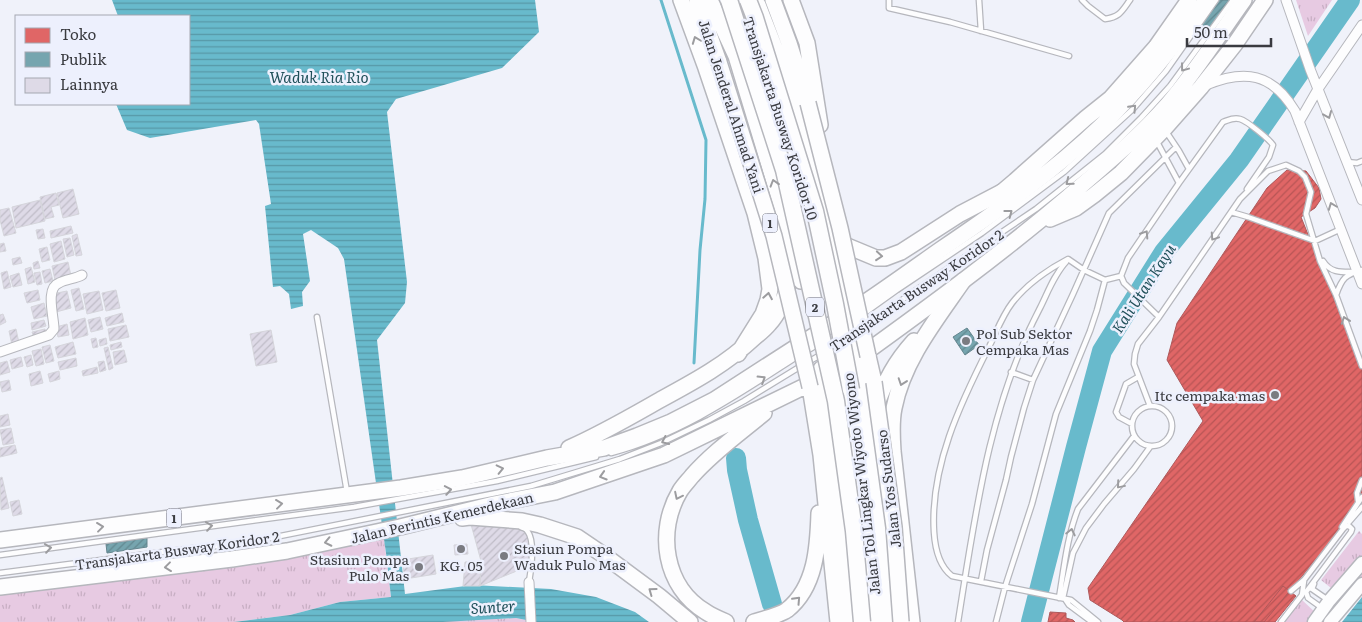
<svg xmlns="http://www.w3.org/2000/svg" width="1362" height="622" font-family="Literata,serif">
	<defs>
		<pattern id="grass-tufts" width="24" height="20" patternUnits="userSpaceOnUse" patternTransform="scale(1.25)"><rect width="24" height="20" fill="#e7cae2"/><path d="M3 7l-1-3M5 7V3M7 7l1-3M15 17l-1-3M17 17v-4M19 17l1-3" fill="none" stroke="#c7aec3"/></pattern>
		<pattern id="water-rules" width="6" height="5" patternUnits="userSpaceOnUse" patternTransform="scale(1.25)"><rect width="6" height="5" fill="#68bacc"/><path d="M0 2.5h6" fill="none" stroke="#5798a7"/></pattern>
		<pattern id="shops-hatch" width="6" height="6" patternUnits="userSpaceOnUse" patternTransform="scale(1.25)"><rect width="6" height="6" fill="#e06666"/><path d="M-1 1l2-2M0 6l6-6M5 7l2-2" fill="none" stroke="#b75555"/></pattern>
		<pattern id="public-hatch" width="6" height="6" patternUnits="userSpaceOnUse" patternTransform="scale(1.25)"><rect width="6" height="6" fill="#76a5af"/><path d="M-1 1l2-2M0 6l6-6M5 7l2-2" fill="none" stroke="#628890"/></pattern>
		<pattern id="building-hatch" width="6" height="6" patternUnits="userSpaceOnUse" patternTransform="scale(1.25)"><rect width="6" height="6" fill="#dedae7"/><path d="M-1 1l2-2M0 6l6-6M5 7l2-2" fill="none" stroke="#bfbcc7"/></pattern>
	</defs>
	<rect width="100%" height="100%" fill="#f0f2fa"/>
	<path fill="url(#grass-tufts)" d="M1296,0h36l-24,36z
		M383,530l8,67 -51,5 -50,13 -56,7h-234v-33z
		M1359,531l3,3v50l-32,38h-16l22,-30 -15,-12z
		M1301,599l17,16 -6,7h-28z
		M516,618l20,4h-93l5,-1z"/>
	<path fill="url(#water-rules)" d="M112,0h423l4,32 -37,36 -106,31 -9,13 20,170 -2,21 -28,37 28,254 68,-9 78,4 45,8 39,15 14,10h-113l-20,-4 -73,4h-209l56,-7 50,-13 51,-5 -5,-44 -42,-294 -6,-11 -27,-18 -8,4 7,47 -8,11 1,14 -12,3 -2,-15 -9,-8 -7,1 -8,-81 6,-2 -12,-80 -3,-4 -106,18 -23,-8 -11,-26h73v-88h-71z
		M1362,597v25h-20z"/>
	<path fill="url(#shops-hatch)" stroke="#ae595b" d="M1287,170l19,1 13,17 2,11 -6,9 -14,9 61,152v135l-98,118h-140l-2,-2 -32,-20 -2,-12 115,-167 -36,-61 10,-37 90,-135z
		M1283,586l13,10 -21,26h-21z
		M1050,612l16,1v5l7,2 2,2h-27z"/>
	<path fill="url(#public-hatch)" stroke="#64858e" d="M1217,0h14l-22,33 -10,-7z
		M967,328l12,17 -14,10 -12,-18z
		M147,538v9l-40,6 -1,-9z"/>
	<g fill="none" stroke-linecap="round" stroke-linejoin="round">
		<path stroke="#68bacc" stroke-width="3" d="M661,0l45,140 -1,59 -5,51 -6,113"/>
		<path stroke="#68bacc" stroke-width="20" d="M736,458l1,12 11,50 24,84
			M1031,622l45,-175 26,-96 62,-99 75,-92 111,-160"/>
	</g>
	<path fill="url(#building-hatch)" stroke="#d5d5db" d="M73,189l6,25 -16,4 -6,-25z
		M56,193l3,12 -8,2 3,10 -9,2 -5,-22z
		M40,200l5,21 -29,7 -4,-21z
		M9,208l7,25 -12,3 -4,-16v-10z
		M71,226l2,7 -22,5 -1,-7z
		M43,229l2,9 -7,1 -2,-9z
		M77,234l5,21 -6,1 -4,-20z
		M70,238l4,17 -7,2 -4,-18z
		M61,241l4,18 -11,3 -4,-18z
		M4,243l2,8 -6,1v-8z
		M47,247l3,13 -8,2 -3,-13z
		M20,257l2,6 -9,2 -1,-6z
		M38,261l2,7 -6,1 -1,-6z
		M68,262l3,14 -16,4 -3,-14z
		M31,267l4,15 -7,2 -3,-15z
		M50,269l3,12 -8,2 -3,-12z
		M7,271l4,16 -7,2 -3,-16z
		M40,272l2,12 -5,1 -3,-12z
		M19,273l3,12 -9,2 -3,-11z
		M79,288l5,21 -8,2 -5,-21z
		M38,290l2,10 -13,3 -3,-10z
		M116,290l4,18 -14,3 -4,-18z
		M67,291l4,17 -15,4 -4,-18z
		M99,291l4,19 -16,4 -4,-20z
		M44,303l3,13 -13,3 -3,-12z
		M122,313l2,9 -17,4 -2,-8z
		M3,314l3,8 -6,3v-10z
		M100,317l3,12 -12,3 -3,-12z
		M85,318l3,17 -15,4 -3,-17z
		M44,320l2,6 -14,4 -1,-7z
		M67,324l2,11 -11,2 -2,-10z
		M126,325l3,12 -19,4 -2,-12z
		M16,329l3,14 -7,2 -3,-14z
		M45,329l2,6 -13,3 -2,-6z
		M271,330l6,32 -21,4 -6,-32z
		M96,338l2,9 -5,1 -2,-9z
		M106,338l1,6 -7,2 -1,-6z
		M73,342l3,12 -18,4 -3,-11z
		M121,342l1,5 -11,3 -1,-5z
		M50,345l4,16 -8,2 -4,-16z
		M108,347l5,21 -4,2 -5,-22z
		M41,349l3,15 -8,2 -4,-15z
		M124,350l3,12 -12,3 -2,-13z
		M31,355l2,10 -6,2 -3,-10z
		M21,357l2,9 -11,3 -2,-9z
		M76,358l1,8 -17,4 -2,-8z
		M7,361l3,11 -10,3v-12z
		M104,361l2,9 -6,2 -2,-10z
		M97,367l1,6 -15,3 -1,-5z
		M40,371l3,12 -12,3 -2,-12z
		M59,371l1,8 -10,3 -2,-8z
		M9,380l2,10 -9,2 -2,-10z
		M8,414l2,11 -10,2v-11z
		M11,428l3,15 -11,2 -3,-15z
		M15,445l2,8 -17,4v-9z
		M2,477l7,31 -8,2 -1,-32z
		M19,500l3,14 -9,2 -3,-14z
		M469,517l54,12 4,4 2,6v27l-49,20 1,-25z
		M467,544l1,10 -13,1 -1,-10z
		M433,555l3,19 -31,5 -3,-19z
		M481,561l-1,25h-17l2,-24z"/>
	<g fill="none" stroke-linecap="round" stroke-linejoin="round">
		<defs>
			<path id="service" d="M889,0v8l61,14 119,34
				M979,0l2,31
				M1082,0l6,6 17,13c15,-2 17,-8 25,-19
				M1165,130l14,21 10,18
				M1156,140l23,43
				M1347,162l10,1 5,-2
				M1231,212l17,5 67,24 26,-12
				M1323,261c8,13 20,11 34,11
				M1336,295c6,-17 9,-20 26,-25
				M862,315l35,-25 85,-57 82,-61 69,-63 33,-38 50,-71
				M317,317l30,175
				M1159,317l-35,-34 -3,-7 7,-18 51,-75 44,-61c6,-2 10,-5 17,-3 7,2 29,20 33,26l-4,12 -22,32
				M866,327l40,-30 130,-88 69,-55 36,-36 29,-32 63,-86
				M805,352l15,-9
				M808,362l30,-17
				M1011,372l22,8
				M1132 426a20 20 0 1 1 40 0a20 20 0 1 1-40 0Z
				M1150,406l-16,-42 1,-10 3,-10 21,-27 81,-118 28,-28 18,-6 13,6 6,6 6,15 -5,22 14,47 16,34 26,71
				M1132,424l-13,-7 -3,-5 10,-28 12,-7
				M611,453c69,-18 128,-59 187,-97
				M1358,501l-1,-8 5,-13
				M1349,522l13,-15
				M521,527c4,2 5,1 7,5 7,10 3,38 1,50
				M1342,527l20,-30
				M0,555l354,-48 143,-26 99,-24
				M0,573l194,-25 46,-4 291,-58 89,-27 41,-16 48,-23 35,-19 57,-35
				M981,581l6,-31 19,-70 5,-23 13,-49 9,-28 40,-86 36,-81 67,-66
				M1314,584l-2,5 16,11
				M1291,591l13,-11 39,-51 3,-3h3l3,3 -1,3 -45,60 2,6 14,10
				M1059,598c5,-30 8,-61 19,-89l56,-73
				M1063,598l10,-45 13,-25 18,-24 30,-35 16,-22
				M1065,599l4,6 23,17
				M958,622c17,-106 31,-217 82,-314 8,-16 14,-33 26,-46
				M996,622l9,-35 27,-83 24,-90 34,-83 7,-21 8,-30
				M1098,622l-27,-22 -119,-24c-13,-10 -17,-28 -18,-44 -4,-65 26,-128 55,-185 7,-14 13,-31 23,-44 15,-19 35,-33 56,-44l16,11 21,10 16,-4
				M1281,622l21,-27 2,-14"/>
			<path id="minor" d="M1286,0l24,69 52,131
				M1206,85c39,-16 66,-12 89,26l67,173
				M1299,122l19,-33 44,-64
				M0,352l49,-17 5,-6c0,-12 -9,-41 5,-46 7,-4 16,-4 23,-8
				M529,582l2,40"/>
			<path id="secondary" d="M1314,622l15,-21 33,-38
				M1330,622l32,-38"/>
			<path id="primary" d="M995,201l7,-9 13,-11 71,-63 25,-20 45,-51 33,-47
				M1050,219l26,-11 18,-13 27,-22 43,-44 37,-42 34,-43 30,-44
				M849,313c31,-20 61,-42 91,-63 56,-38 113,-78 162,-125 39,-37 74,-81 104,-125
				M858,358c72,-52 143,-104 210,-161 35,-30 70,-59 100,-93 28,-33 51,-69 76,-104"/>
			<path id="trunk" d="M681,0l25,68 49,145 11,45 4,31 -2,11 -5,14 -25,40
				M697,0l22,62
				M710,0l26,56 53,175 12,50
				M773,0l16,43 19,60
				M791,0l16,43 13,82
				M758,5l20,51 35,107 14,51 19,83 12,61 12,69 20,195
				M835,241l41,17h9l16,-6 59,-38 42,-22
				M868,356l6,26
				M821,369l7,39 21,214
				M810,387l11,68 17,167
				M876,407c9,-26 19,-45 38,-66
				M569,448c32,-14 61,-31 91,-48 35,-19 65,-35 95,-63 5,-4 10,-8 14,-13 10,-11 16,-26 19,-41
				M462,518l8,-1 52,4 18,4 37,12 28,19 54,40 31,26
				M0,540l401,-52 61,-10 85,-20 57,-10 33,-12 34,-14 43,-22 135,-87
				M0,587l232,-28 55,-8 113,-24 94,-23 61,-12 109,-37 176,-86 18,-11
				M726,622c-7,-3 -14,-6 -20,-10 -42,-25 -50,-81 -26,-121 3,-5 8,-10 12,-15 21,-24 48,-43 72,-63
				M754,622c10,-3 26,-7 33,-12 29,-23 31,-64 32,-97
				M912,622l-19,-171c-1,-15 -2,-29 1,-43 9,-47 42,-88 69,-127"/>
			<path id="motorway" d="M851,390l7,45 19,187"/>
		</defs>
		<use href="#service" stroke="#b6b7bd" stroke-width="7"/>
		<use href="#minor" stroke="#b6b7bd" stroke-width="11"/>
		<use href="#secondary" stroke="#b6b7bd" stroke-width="15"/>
		<use href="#primary" stroke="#b6b7bd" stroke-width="18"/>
		<use href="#trunk" stroke="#b6b7bd" stroke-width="18"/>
		<use href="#motorway" stroke="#b6b7bd" stroke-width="19"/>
		<use href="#service" stroke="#fdfdfe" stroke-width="4.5"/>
		<use href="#minor" stroke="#fdfdfe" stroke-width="9"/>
		<use href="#secondary" stroke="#fdfdfe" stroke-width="12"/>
		<use href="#primary" stroke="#fdfdfe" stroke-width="15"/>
		<use href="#trunk" stroke="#fdfdfe" stroke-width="15"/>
		<use href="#motorway" stroke="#fdfdfe" stroke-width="16"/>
		<defs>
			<path id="trunk-bridge" d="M719,62l55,174 36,151
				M808,103l32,125 28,128
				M874,382l20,145 7,95"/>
			<path id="motorway-bridge" d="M729,0l55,170 52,231 18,130 8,91
				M748,0l7,18 60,193 20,93 16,86"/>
		</defs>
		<use href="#trunk-bridge" stroke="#b6b7bd" stroke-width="18" stroke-linecap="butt"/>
		<use href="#motorway-bridge" stroke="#b6b7bd" stroke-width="19" stroke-linecap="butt"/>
		<use href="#trunk-bridge" stroke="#fdfdfe" stroke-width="15"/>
		<use href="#motorway-bridge" stroke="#fdfdfe" stroke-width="16"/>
	</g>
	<defs><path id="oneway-chevron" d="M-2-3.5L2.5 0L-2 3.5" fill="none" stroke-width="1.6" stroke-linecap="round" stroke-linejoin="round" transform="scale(1.25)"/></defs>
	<g stroke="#9c9c9f">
		<use href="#oneway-chevron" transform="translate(696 40) rotate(-111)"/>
		<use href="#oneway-chevron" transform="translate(1184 68) rotate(127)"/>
		<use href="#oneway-chevron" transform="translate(1133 108) rotate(-46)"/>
		<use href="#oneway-chevron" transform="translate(1328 115) rotate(68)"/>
		<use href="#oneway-chevron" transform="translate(1069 182) rotate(141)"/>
		<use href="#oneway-chevron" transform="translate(774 183) rotate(-107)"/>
		<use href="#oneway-chevron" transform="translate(1332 206) rotate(-111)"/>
		<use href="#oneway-chevron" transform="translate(1009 213) rotate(-37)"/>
		<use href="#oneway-chevron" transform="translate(1145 234) rotate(-57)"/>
		<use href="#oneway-chevron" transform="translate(1214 237) rotate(124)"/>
		<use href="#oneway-chevron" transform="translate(879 256) rotate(5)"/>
		<use href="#oneway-chevron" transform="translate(768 296) rotate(-80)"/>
		<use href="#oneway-chevron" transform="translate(1345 320) rotate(-110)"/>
		<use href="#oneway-chevron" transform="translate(762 379) rotate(-32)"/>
		<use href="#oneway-chevron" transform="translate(902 382) rotate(109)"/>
		<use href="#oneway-chevron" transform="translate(665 441) rotate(155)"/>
		<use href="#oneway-chevron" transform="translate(500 469) rotate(-13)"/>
		<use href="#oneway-chevron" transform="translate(603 476) rotate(163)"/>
		<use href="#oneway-chevron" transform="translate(1120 485) rotate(130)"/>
		<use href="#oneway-chevron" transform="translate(448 490) rotate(-10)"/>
		<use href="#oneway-chevron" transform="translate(678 496) rotate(116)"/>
		<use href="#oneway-chevron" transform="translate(279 504) rotate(-7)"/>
		<use href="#oneway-chevron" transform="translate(209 526) rotate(-8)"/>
		<use href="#oneway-chevron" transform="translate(100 527) rotate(-7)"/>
		<use href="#oneway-chevron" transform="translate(1071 532) rotate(-77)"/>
		<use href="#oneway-chevron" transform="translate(328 542) rotate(168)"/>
		<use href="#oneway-chevron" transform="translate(48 548) rotate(-8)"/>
		<use href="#oneway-chevron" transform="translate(168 567) rotate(173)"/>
		<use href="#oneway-chevron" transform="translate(652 591) rotate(-144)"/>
		<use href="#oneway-chevron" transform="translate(797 600) rotate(-47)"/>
	</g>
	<g fill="#7a7b81" stroke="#edf0fd" stroke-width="2">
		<circle cx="966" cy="341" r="5"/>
		<circle cx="1275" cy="395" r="5"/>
		<circle cx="461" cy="549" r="5"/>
		<circle cx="504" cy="556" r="5"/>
		<circle cx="419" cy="567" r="5"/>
	</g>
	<g text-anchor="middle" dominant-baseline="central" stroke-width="5" stroke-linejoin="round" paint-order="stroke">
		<g fill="#edf0fd" stroke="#707179" stroke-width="1">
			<rect x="762.5" y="213.5" width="15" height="19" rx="4"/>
			<rect x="806" y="297.5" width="18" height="19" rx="4"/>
			<rect x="166.5" y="508.5" width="15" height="19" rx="4"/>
		</g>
		<g font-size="12" font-weight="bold" fill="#3a3b40">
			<text x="770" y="223">1</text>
			<text x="815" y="307">2</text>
			<text x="174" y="518">1</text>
		</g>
		<g font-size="14" fill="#3a3b40" stroke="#edf0fd">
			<text transform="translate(732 106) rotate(72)">Jalan Jenderal Ahmad Yani</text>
			<text transform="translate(781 118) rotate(72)">Transjakarta Busway Koridor 10</text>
			<text transform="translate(916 290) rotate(-34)">Transjakarta Busway Koridor 2</text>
			<text transform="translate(861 484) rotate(-97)">Jalan Tol Lingkar Wiyoto Wiyono</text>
			<text transform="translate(888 489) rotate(-97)">Jalan Yos Sudarso</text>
			<text transform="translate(442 517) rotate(-13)">Jalan Perintis Kemerdekaan</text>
			<text transform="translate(177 550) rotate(-8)">Transjakarta Busway Koridor 2</text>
		</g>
		<g font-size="14" fill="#3a3b40" stroke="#edf0fd" text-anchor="start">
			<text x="976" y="333">Pol Sub Sektor<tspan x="976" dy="16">Cempaka Mas</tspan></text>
			<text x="1265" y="395" text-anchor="end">Itc cempaka mas</text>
			<text x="514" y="548">Stasiun Pompa<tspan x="514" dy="16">Waduk Pulo Mas</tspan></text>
			<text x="409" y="559" text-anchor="end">Stasiun Pompa<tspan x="409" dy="16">Pulo Mas</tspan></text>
			<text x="461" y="565" text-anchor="middle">KG. 05</text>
		</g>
		<g font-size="15" font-style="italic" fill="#1f4f59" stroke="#edf0fd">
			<text x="319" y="76">Waduk Ria Rio</text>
			<text transform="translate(1143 288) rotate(-57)">Kali Utan Kayu</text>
			<text transform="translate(493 606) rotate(-4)">Sunter</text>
		</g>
	</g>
	<rect x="15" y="15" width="175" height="90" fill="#edf0fd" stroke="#a5a8b1"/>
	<rect x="25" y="28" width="25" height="15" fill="#e06666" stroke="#a5a8b1"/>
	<text x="60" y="40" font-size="15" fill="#3a3b40">Toko</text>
	<rect x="25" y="52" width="25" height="15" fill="#76a5af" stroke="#a5a8b1"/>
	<text x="60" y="65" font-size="15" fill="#3a3b40">Publik</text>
	<rect x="25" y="78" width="25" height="15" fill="#dedae7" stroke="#a5a8b1"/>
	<text x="60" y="90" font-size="15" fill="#3a3b40">Lainnya</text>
	<path d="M1187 38v8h84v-8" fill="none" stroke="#3a3b40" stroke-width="2.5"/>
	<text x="1194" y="38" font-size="15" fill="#3a3b40" stroke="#edf0fd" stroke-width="4" paint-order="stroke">50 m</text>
</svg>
